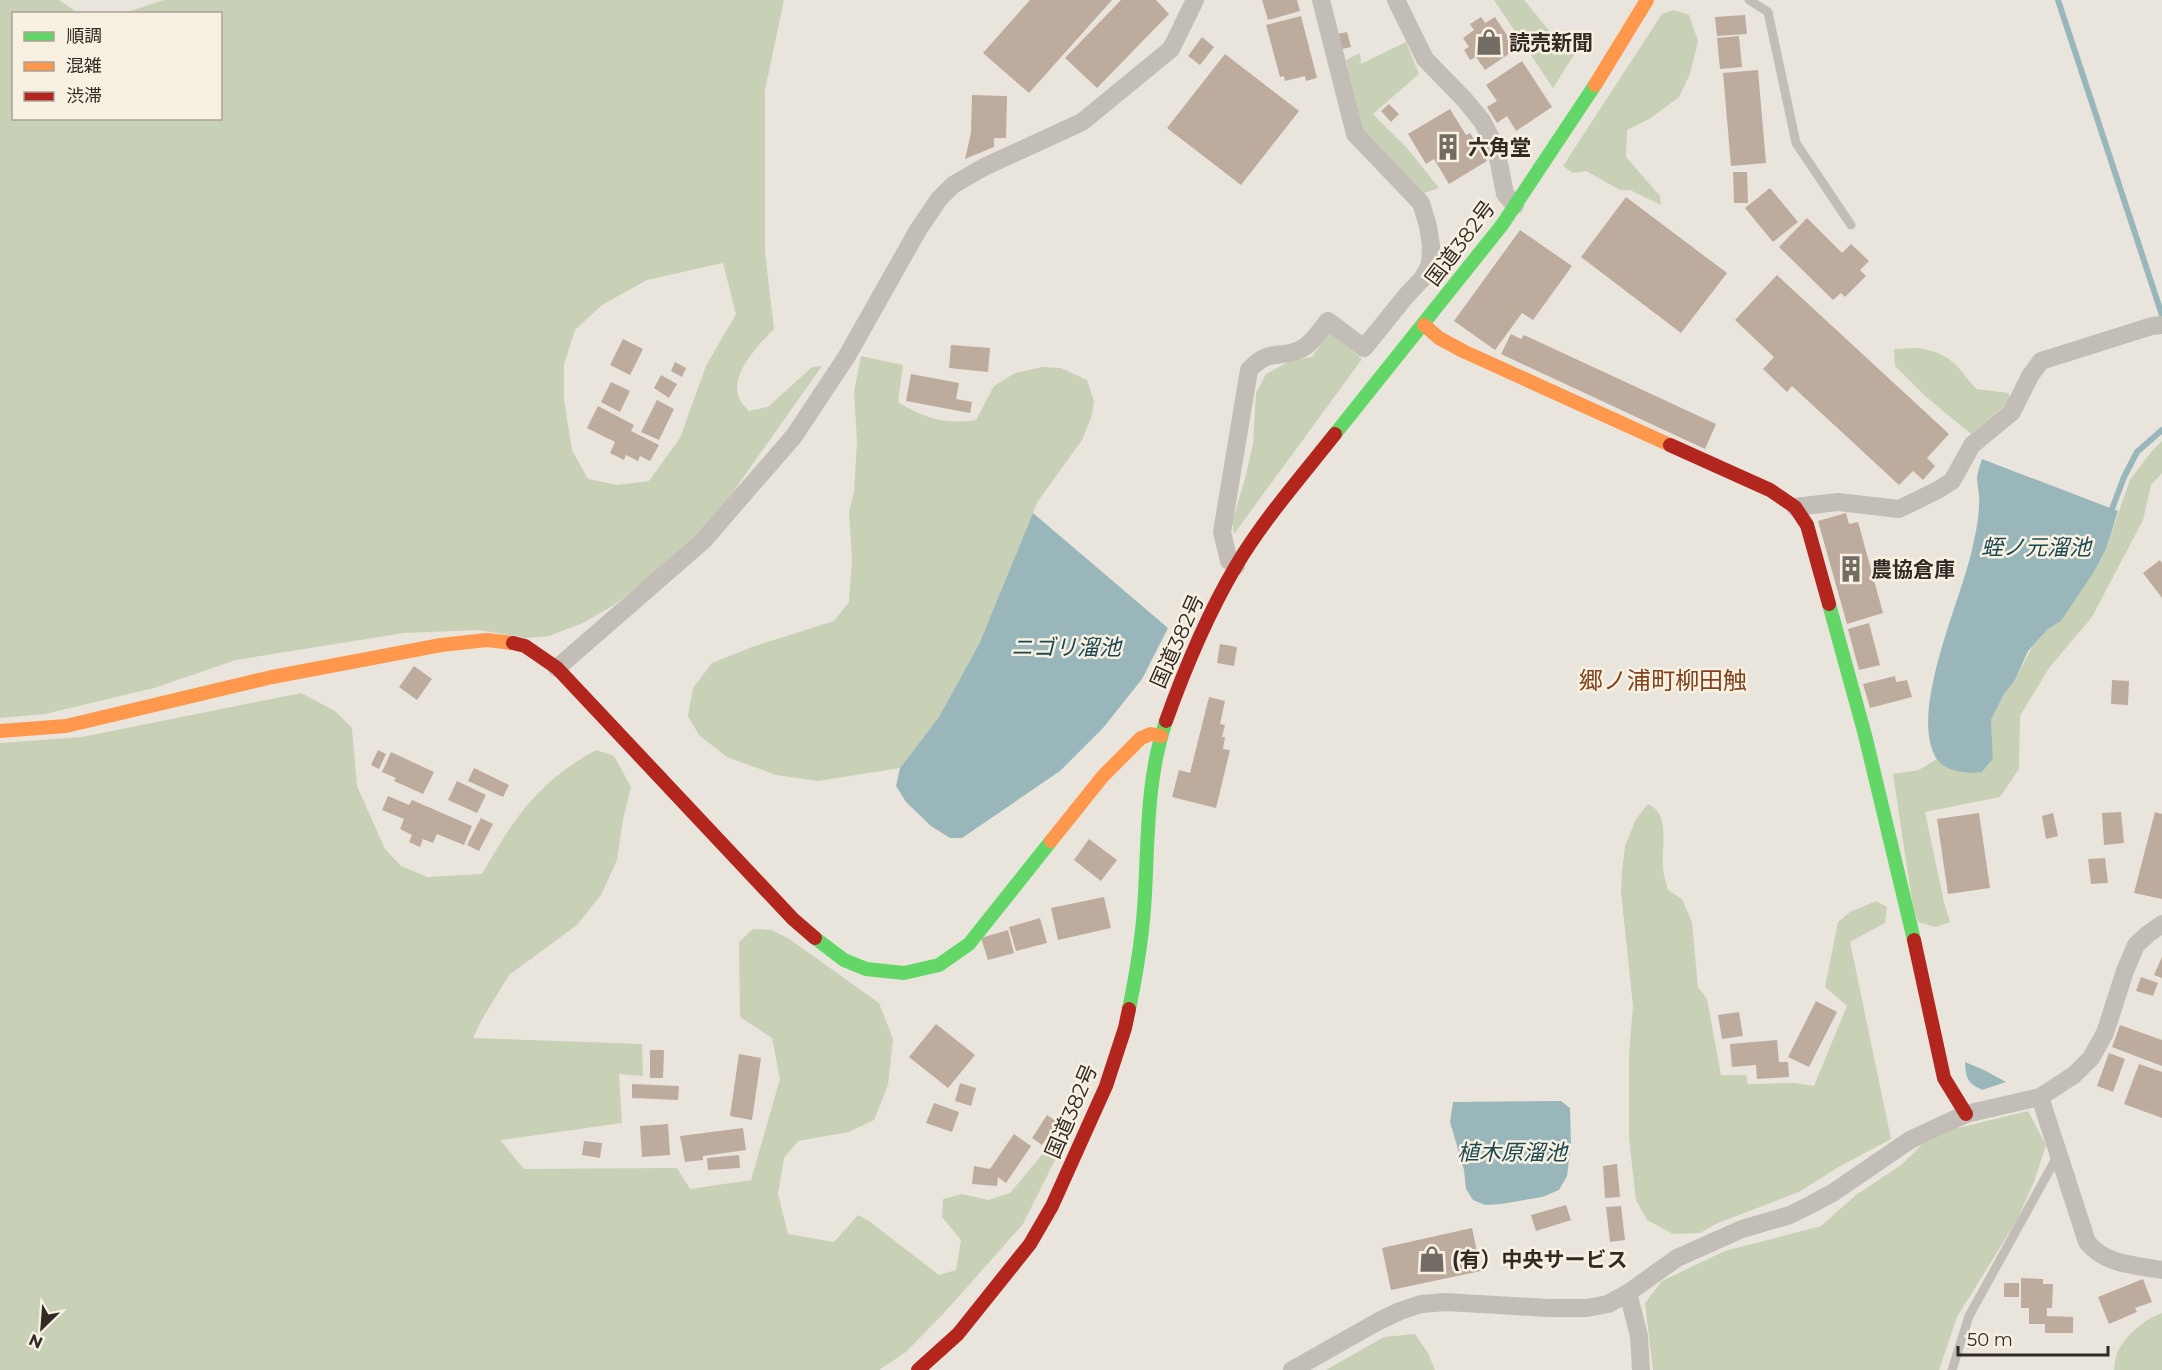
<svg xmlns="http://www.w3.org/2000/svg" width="2162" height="1370" font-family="Montserrat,'Noto Sans JP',sans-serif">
	<rect width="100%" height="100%" fill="#eae5dc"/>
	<path fill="#c8d0b6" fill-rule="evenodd" d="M0,0h59l19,13 -64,1v104h206v-104l-96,-1 40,-13h620l-19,90v162l9,77c-15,15 -42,43 -36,66 1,6 7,11 11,16l19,-4 44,-40 10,-1 -101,143 -44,46 -63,50 -31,18 -34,13 -23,2 -47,-8 -75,3 -168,27 -82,28 -109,26 -45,4zM723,263l13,51 -30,52 -26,72 -31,43 -32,4 -29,-6 -16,-29 -8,-50v-36l11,-34 27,-25 45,-25z
		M1494,0h30l33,40 22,7 -26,41z
		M1674,10l15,5 9,26 -8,33 -11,23 -28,21 -24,12 -1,27 34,39 1,9 -31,-15h-10l-34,-19 -13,2 -10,-7 99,-152z
		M1406,42l13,32 -46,40 34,34 32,40 -15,5 -62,-63 -16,-70 14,-7 1,11z
		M1330,332l32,27 -128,175 -2,-12 13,-43 8,-35 3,-51 10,-19 26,-14 20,-3z
		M1915,348c34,4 40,15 61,41l33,4v9l-38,32 -46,-38 -30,-30 -1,-17z
		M861,356l42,9 -5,37c26,16 47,23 78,18l18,-34 21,-13 28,-6 18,1 26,12 7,21 -2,14 -10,25 -44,61 -59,143 -40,73 -39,51 -82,13 -42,-6 -49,-18 -28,-22 -11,-19 5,-28 19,-25 40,-16 82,-26 15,-19 3,-43 -3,-47 5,-20 3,-51 -3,-49z
		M2162,441v32l-11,12 -8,35 -51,97 -43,51 -29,48 -1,53 -19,28 -75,15 19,90 6,20 -14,5 -18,-5 -5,-15 -20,-133 26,-4 18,-11 11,9 34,4 11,-13 -2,-39 13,-26 11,-14 17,-33 16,-18 13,-8 33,-49 12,-23 24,-69 21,-28z
		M301,693l34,18 17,17 5,58 28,63 16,17 26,11 55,-3c32,-56 56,-92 114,-124l18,6 17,31 -8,32 -6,41 -16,35 -24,30 -68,50 -28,46 -8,17 169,6 1,32 -24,-2 3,49 -122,17 24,29 153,-1 13,21 61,-9 29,-101 -8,-41 -32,-21 -1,-75 14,-13 18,1 17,8 91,65 14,36 -5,46 -14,35 -25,12 -51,9 -14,17 -6,36 10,40 46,8 24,-27 11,6 70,54 17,-5 5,-30 -19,-23 1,-18 19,-5 26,6 22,-7 35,-42 12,5 -34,68 -79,89 -38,39 -27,18h-879v-627l82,-6z
		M1648,804c23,10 13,42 15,62 0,8 3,16 5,24l14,9 10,23 6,65 9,12 14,76h25l2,9 46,-1 20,3 33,-80 -22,-19 13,-65 12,-10 26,-11 11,6 -2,16 -35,19 41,197 -54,29 -38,24 -81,31 -18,10 -27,1 -26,-14 -11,-20 -7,-62v-83l4,-49 -12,-114 1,-21 3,-25 11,-27z
		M2028,1111l18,34 -12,37 -17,38 -60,97 -18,53h-286l-8,-67 17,-22 63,-30 96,-25 35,-31 45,-30 22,-21 35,-16z
		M2162,1313v57h-48c1,-6 1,-14 4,-19 9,-17 27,-32 44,-38z
		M1415,1334l13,19 7,17h-109l58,-33z"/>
	<path fill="#99b7ba" d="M1982,459l136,52 -12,38 -12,23 -33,49 -13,8 -20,22 -13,29 -11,14 -13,26 2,39 -11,13c-15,2 -37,0 -46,-14 -28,-48 27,-161 37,-213 3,-13 6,-27 6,-41 1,-9 -2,-18 -2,-27 1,-6 3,-12 5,-18z
		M1033,513l135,115 -26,51 -39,49 -43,43 -98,67h-12l-19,-12 -25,-24 -10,-16 4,-18 39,-51 40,-73z
		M1965,1062l19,8 22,12 -24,8c-15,-8 -16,-11 -17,-28z
		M1561,1101l9,7 1,36 -4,32 -8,14 -17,7 -41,7 -16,1 -12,-5 -7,-11 -2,-19 -14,-48 3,-20z"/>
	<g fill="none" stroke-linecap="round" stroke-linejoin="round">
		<path stroke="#99b7ba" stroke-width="6" d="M2058,0l104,315
			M2112,509l12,-32 13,-25 25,-22"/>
	</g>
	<path fill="#bdab9e" d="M1030,0h82l-83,93 -46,-40z
		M1121,0h35l13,14 -72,74 -32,-30z
		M1262,0h35l3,11 -32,9z
		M1745,15l2,19 -30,2 -2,-19z
		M1301,16l16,62 -11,3 -1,-5 -20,5 -1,-5 -4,1 -14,-52z
		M1481,17l4,6 10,-6 21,32 -31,21 -9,-13 -6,3 -6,-10 5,-3 -6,-9 11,-8 -4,-6z
		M1347,32l4,15 -9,2 -5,-15z
		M1739,36l3,31 -22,2 -3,-31z
		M1202,37l12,10 -14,18 -12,-9z
		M1225,54l74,57 -58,74 -74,-57z
		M1522,61l30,46 -36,24 -9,-15 -10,7 -10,-16 10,-6 -11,-16z
		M1758,70l8,93 -35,3 -8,-93z
		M972,95l35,1 -1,42h-12v9l-29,12 6,-26z
		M1389,104l10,10 -8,8 -10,-11z
		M1450,109l16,26 4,-2 17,28 -38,23 -15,-25 -8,5 -18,-30z
		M1733,172h14l1,31h-14z
		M1770,188l28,34 -25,20 -28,-34z
		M1626,197l101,76 -46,60 -100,-76z
		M1807,218l35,35 9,-9 18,17 -9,9 6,6 -21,21 -4,-4 -8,7 -54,-53z
		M1520,230l52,36 -39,54 -11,-7 -27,37 -41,-29z
		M1777,275l172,159 -22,24 8,8 -12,14 -10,-9 -14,14 -107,-99 -5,6 -24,-23 11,-12 -39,-37z
		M1511,334l10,5 3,-4 192,89 -11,25 -204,-95z
		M623,339l20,10 -13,26 -20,-10z
		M951,345l39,3 -2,24 -39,-4z
		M675,362l11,6 -4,9 -11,-6z
		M911,374l48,9 -3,16 16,3 -2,11 -64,-12z
		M661,375l16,9 -8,14 -15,-10z
		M611,382l19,9 -10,21 -19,-10z
		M657,400l17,9 -15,31 -18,-8z
		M598,406l36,19 -3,6 28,14 -9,16 -10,-5 -2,5 -12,-6 -2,5 -14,-7 5,-11 -28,-14z
		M1846,513l3,11 9,-2 25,91 -36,11 -29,-103z
		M2160,560l2,3v35l-19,-25z
		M1869,623l11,42 -21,5 -11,-41z
		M1220,644l17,3 -3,19 -17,-3z
		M414,666l18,13 -15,21 -18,-13z
		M1895,676l1,6 11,-2 5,17 -42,11 -7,-24z
		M2112,680l17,1 -1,24 -17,-1z
		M1209,697l16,4 -5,23 5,1 -3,12h3l-2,12 7,1 -14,58 -44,-11 7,-27 11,3z
		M378,750l8,4 -7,15 -8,-4z
		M391,752l43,20 -11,22 -29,-13 2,-3 -14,-6z
		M474,768l35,17 -6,12 -35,-16z
		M457,781l29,14 -9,18 -29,-13z
		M388,796l21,9 3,-5 60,26 -8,19 -27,-11 -4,9 -10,-4 -3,8 -11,-5 3,-7 -12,-6 4,-10 -22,-9z
		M2121,812l3,31 -20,2 -2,-32z
		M2155,812l7,2v85l-28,-6z
		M1979,813l11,75 -42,6 -11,-75z
		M2053,813l5,23 -12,3 -4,-23z
		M481,818l12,6 -14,27 -12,-6z
		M1089,839l28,21 -16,21 -27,-21z
		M2105,858l3,25 -17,1 -3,-25z
		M1104,897l7,31 -53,12 -7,-32z
		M1040,918l7,25 -31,8 -7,-24z
		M1008,930l6,23 -26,7 -7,-22z
		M2162,957v21l-8,-3z
		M2141,977l17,6 -5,13 -17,-5z
		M1816,1001l21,11 -28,55 -21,-10z
		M1739,1012l4,24 -21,3 -4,-24z
		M936,1024l39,31 -27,33 -39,-31z
		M2120,1025l42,15v26l-50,-19z
		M1777,1040l2,22h9l1,15 -32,2 -1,-14 -24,2 -2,-23z
		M650,1050h14l-1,28h-13z
		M2109,1053l16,6 -12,33 -16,-6z
		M739,1054l22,4 -9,62 -22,-4z
		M2139,1064l23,8v46l-38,-14z
		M960,1083l16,5 -5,18 -16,-5z
		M632,1084l47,2 -1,14 -46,-2z
		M934,1103l25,9 -7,20 -26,-9z
		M1047,1115l10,7 -15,23 -10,-7z
		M668,1124l2,31 -28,2 -2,-31z
		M743,1128l3,22 -43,6v4l-18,2 -5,-26z
		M1014,1134l17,12 -25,37 -8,-6 -1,9 -25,-2 2,-18 16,3z
		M584,1141l18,2 -2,15 -18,-3z
		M739,1155l1,13 -32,2 -1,-12z
		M1617,1164l3,33 -15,1 -2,-32z
		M1566,1205l5,15 -35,11 -5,-16z
		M1621,1206l4,34 -15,2 -4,-35z
		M1472,1228l9,43 -90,19 -9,-42z
		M2021,1278l22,1v5h10l-1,24h-5v8l26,1v16h-28v-9h-16v-16h-8z
		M2143,1279l9,23 -17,6 2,4 -28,12 -11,-27z
		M2004,1283h15v14h-15z"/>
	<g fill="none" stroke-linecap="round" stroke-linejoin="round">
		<path stroke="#c2bdb6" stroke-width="9" d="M1749,0l19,12 28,131 55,82
			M1952,1370l17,-54 89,-161"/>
		<path stroke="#c2bdb6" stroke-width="18" d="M1396,0l29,59 39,40 18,22 14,27 9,46 10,11
			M1795,507l43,-5 61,7 39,-19 14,-9 20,-36 40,-33 18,-36 11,-15 111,-35 10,-1
			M1236,566l-7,-5 -7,-29 27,-162c21,-23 30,-10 52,-21 11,-5 19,-19 27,-28l36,27 42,-52 16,-17 8,-14 1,-19 -3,-20 -7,-23 -66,-69 -34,-134
			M557,668l146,-127 91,-105 53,-80 71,-126 21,-31 14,-14 31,-18 98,-45 89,-73 24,-49
			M2040,1097l47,145c18,23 48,23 75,28
			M1628,1293l11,43 2,34
			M1292,1370l87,-49 21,-10 21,-7 25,-2 102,6h39l21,-4 20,-11 49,-35 65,-29 48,-14 22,-11 22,-12 76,-52 56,-26 74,-17 34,-22 17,-17 14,-25 20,-62 11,-26 12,-11 14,-10"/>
		<path stroke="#63d668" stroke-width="14" d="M1335,434l167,-209 93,-140
			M1829,604l36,131 49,205
			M815,938l29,22 22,9 38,4 35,-8 30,-21 82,-103
			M1129,1009c8,-38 14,-76 16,-115 3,-58 2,-118 21,-173"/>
		<path stroke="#ff974d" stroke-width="14" d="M1595,85l52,-85
			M1424,325l15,13 24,13 207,94
			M0,731l66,-5 206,-49 169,-32 46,-5 26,3
			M1051,841l52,-65 38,-38 10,-4 10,2"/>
		<path stroke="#b3261e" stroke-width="14" d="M1670,445l100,45 25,17 12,18 22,79
			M513,643l12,3 32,22 236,251 22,19
			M1166,721c19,-53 41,-106 70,-155 28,-47 65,-89 99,-132
			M1914,940l30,138 22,36
			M918,1370l40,-36 72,-90 22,-38 54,-120 19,-58 4,-19"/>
	</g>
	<defs>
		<symbol id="shop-bare" viewBox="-9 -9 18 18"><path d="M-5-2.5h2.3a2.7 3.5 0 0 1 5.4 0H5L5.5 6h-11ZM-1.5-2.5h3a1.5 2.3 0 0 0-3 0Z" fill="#726c65" stroke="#f8f1e2" stroke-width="2.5" paint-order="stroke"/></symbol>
		<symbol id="building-bare" viewBox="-9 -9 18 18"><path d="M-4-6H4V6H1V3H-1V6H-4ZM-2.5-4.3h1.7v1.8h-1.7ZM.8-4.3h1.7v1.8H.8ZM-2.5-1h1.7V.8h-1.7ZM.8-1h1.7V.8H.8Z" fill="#726c65" stroke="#f8f1e2" stroke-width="2.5" paint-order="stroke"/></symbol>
	</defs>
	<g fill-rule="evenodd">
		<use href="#shop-bare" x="1470" y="23" width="38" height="38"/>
		<use href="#building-bare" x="1429" y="128" width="38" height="38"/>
		<use href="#building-bare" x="1832" y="550" width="38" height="38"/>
		<use href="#shop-bare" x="1413" y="1240" width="38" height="38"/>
	</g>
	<g text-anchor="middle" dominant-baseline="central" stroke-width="5" stroke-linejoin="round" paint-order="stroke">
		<g font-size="21" font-weight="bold" fill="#322b25" stroke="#f8f1e2" text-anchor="start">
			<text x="1509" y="42">読売新聞</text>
			<text x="1468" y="147">六角堂</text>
			<text x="1871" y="569">農協倉庫</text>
			<text x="1452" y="1259">(有）中央サービス</text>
		</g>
		<g font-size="21" fill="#322b25" stroke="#f8f1e2">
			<text transform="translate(1460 243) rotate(-53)">国道382号</text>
			<text transform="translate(1177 641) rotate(-66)">国道382号</text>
			<text transform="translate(1071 1111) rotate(-67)">国道382号</text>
		</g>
		<g font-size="22" font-style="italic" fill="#1b4853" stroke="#f8f1e2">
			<text x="2036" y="547">蛭ノ元溜池</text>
			<text x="1066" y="647">ニゴリ溜池</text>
			<text x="1512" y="1152">植木原溜池</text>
		</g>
		<g font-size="24" fill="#80431f" stroke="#f8f1e2">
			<text x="1663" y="680">郷ノ浦町柳田触</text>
		</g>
	</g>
	<rect x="12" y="12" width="210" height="108" fill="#f8f1e2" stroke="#a9a296" stroke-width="1.5"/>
	<rect x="24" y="32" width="30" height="9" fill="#63d668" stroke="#a9a296" stroke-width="1.5"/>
	<text x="66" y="42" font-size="18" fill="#322b25">順調</text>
	<rect x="24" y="62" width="30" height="9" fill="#ff974d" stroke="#a9a296" stroke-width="1.5"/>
	<text x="66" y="72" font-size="18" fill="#322b25">混雑</text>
	<rect x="24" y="92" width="30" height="9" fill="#b3261e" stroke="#a9a296" stroke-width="1.5"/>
	<text x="66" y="102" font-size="18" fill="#322b25">渋滞</text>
	<g transform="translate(42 1328) rotate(205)" stroke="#f8f1e2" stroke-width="4.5" paint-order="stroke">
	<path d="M0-4.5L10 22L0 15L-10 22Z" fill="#322b25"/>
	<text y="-9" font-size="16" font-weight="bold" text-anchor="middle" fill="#322b25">N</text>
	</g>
	<path d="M1958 1346v9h150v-9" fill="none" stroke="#322b25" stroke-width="3"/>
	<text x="1967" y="1346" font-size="18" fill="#322b25" stroke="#f8f1e2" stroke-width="4.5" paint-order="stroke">50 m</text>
</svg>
